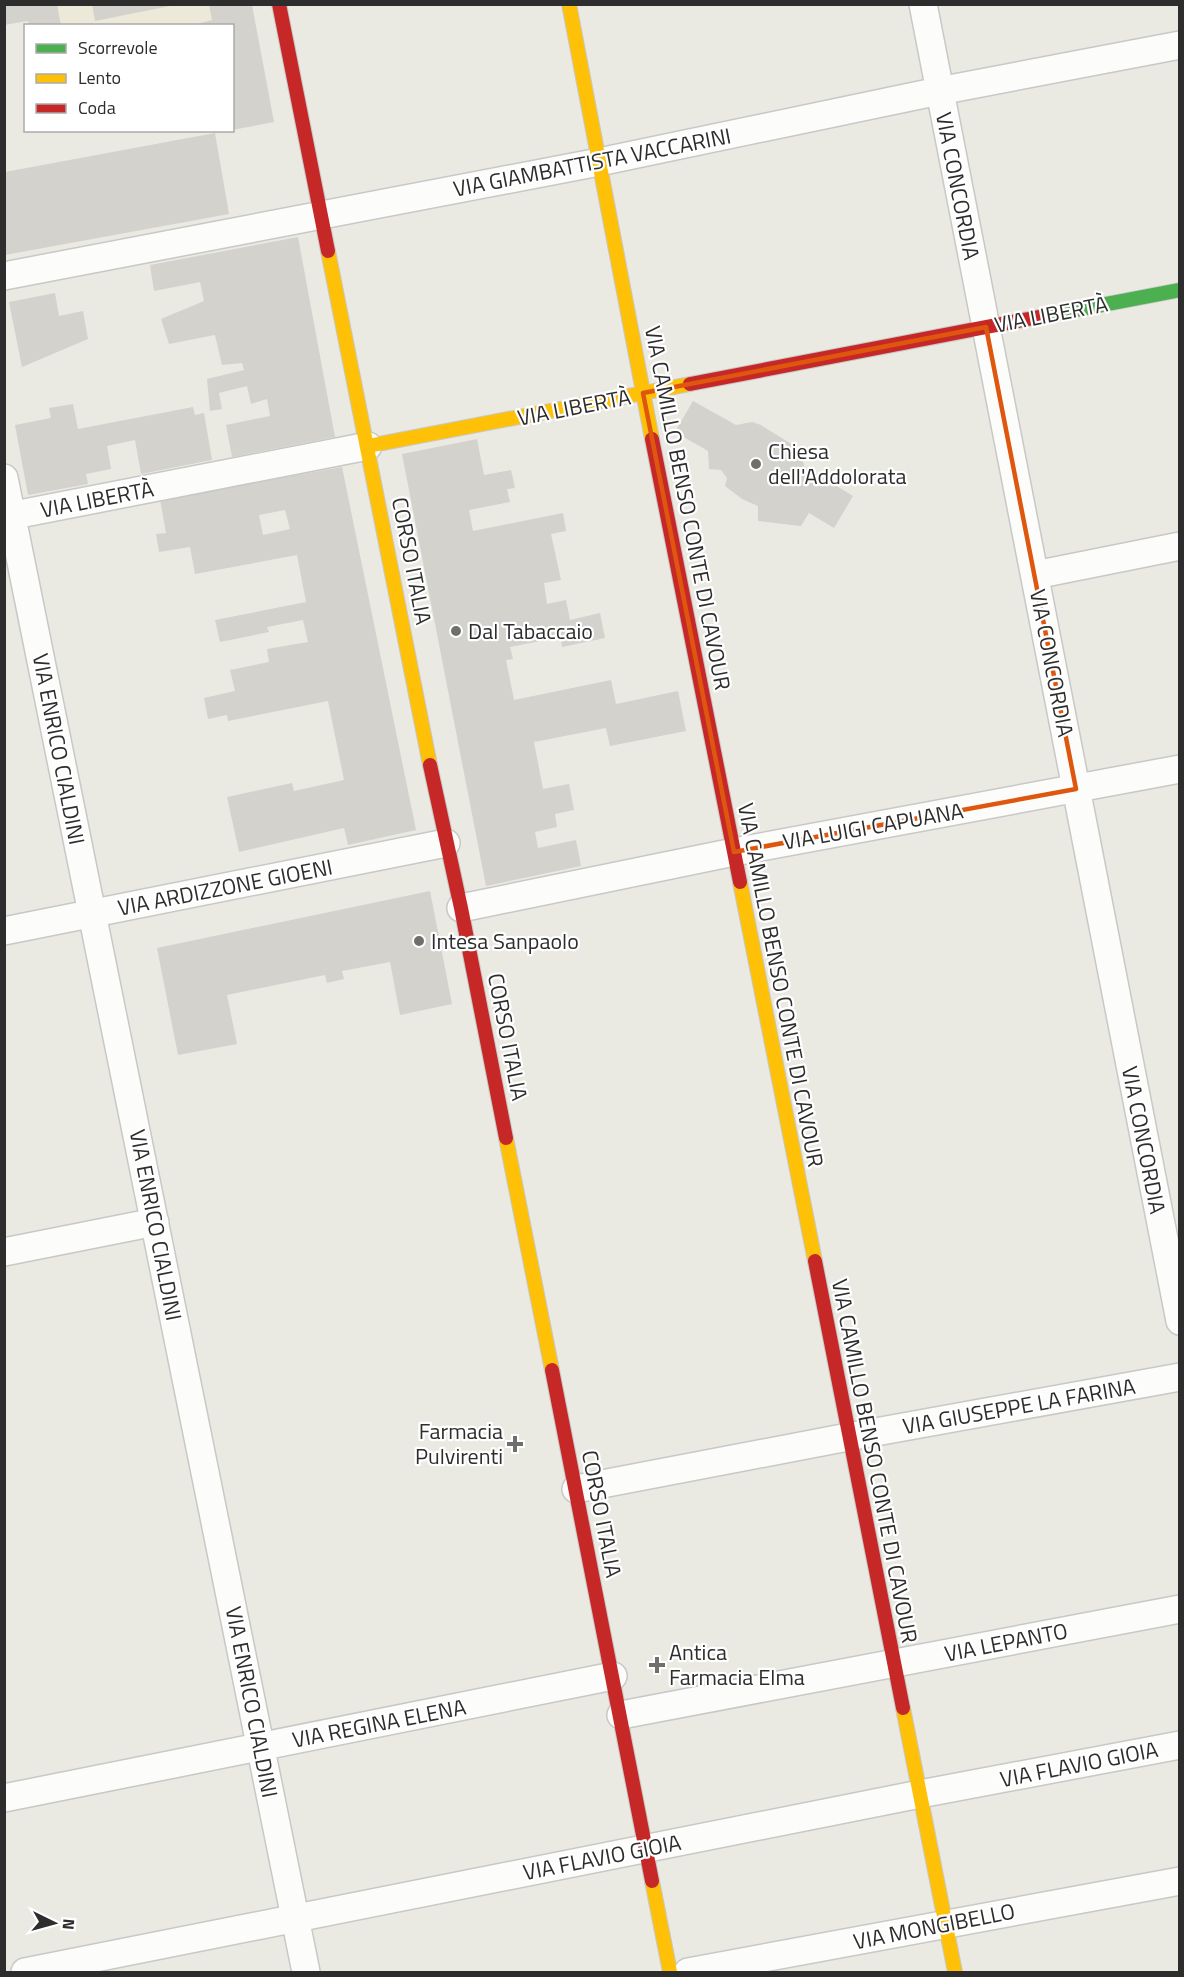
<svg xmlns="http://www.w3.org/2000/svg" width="1184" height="1977" font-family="'Titillium Web',sans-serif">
	<rect width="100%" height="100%" fill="#eae9e2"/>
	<path fill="#ede9d8" d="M57,5h195l6,35 -26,-14 -171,-1z"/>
	<path fill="#d3d2cd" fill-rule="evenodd" d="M4,4h53l4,22h-32l-1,-5 -24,4z
		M92,4h78v2l-75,15z
		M209,5h43l22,117 -42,8v-104h-43l23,-6z
		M214,130h10l-9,3 14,81 -224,41v-83l210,-39z
		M298,237l37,200 -103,20 -6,-32 44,-9 -3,-17 -16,5 -4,-18 -28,7 3,16 -12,2 -3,-32 37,-9 -2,-7 -20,2 -7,-30 -46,9 -8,-25 43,-18 -4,-19 -46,9 -4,-26z
		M55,293l4,23 24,-5 5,28 -66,28 -13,-65z
		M693,401l43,24 16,-3 9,3 32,20 9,11 2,10 49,30 -19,32 -25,-15 -8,13 -43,-5v-15l-16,-7 -17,-13 2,-8 -6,-8 -12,-1 -1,-18 -33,-19z
		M73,404l5,25 115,-22 2,8 9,-2 8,47 -71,14 -6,-34 -28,6 4,23 -25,5 2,10 -60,11 -13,-70 36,-7 -2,-10z
		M477,439l7,36 27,-5 4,18 -8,1 3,13 -41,8 4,21 90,-18 3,18 -15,3 10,46 -17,3 3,21 19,-4 4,20 30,-7 5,25 -43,9 -1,-10 -51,10 3,12 -7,1 8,40 97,-20 5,24 62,-13 8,40 -76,15 -4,-18 -72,14 9,47 26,-5 5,26 -19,4 2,13 -22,5 3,16 38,-8 5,26 -95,20 -84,-432z
		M342,467l74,363 -68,15 -4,-17 -105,24 -12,-55 65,-14 2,8 50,-11 -16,-79 -100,20 -1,-6 -19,4 -4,-21 31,-7 -5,-21 39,-8 -2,-13 41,-7 -5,-22 -36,7 2,5 -49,10 -5,-22 91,-18 -9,-47 -102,19 -5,-27 -31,5 -3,-18 10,-1 -6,-34zM285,510l5,19 -27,6 -4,-20z
		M430,891l22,113 -52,11 -10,-53 -48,9 2,8 -17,4 -2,-8 -98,20 10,49 -59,11 -21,-107z"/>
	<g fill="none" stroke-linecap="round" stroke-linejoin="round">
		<defs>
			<path id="street" d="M923,4l257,1317
				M4,276l595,-114 340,-71 241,-46
				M4,478l302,1494
				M4,517l364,-71
				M1035,575l145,-29
				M461,908l273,-56 446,-83
				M4,931l442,-88
				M4,1252l151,-30
				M576,1489l272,-52 332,-60
				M621,1715l559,-106
				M4,1798l609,-122
				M25,1972l895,-178 260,-49
				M688,1972l492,-91"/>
			<path id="fast" d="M1044,316l136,-26"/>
			<path id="slow" d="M569,4l83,435
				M328,251l102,514
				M368,446l322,-62
				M740,882l75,379
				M506,1138l46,232
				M903,1708l52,264
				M652,1881l18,91"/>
			<path id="jam" d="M279,4l49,247
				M690,384l354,-68
				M652,439l88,443
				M430,765l31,143 45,230
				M815,1261l88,447
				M552,1370l100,511"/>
		</defs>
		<use href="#street" stroke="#c8c8c7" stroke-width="30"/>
		<use href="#fast" stroke="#c8c8c7" stroke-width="16"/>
		<use href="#slow" stroke="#c8c8c7" stroke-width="16"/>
		<use href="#jam" stroke="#c8c8c7" stroke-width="16"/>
		<use href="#street" stroke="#fcfcfb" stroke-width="27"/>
		<use href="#fast" stroke="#4caf50" stroke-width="14"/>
		<use href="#slow" stroke="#ffc107" stroke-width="14"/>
		<use href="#jam" stroke="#c62828" stroke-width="14"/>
	</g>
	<path fill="none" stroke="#df570e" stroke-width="4.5" stroke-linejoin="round" d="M986,327l90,462 -342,63 -91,-459z"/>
	<g fill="#6f6f6c" stroke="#fff" stroke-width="2">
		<circle cx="756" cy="464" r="6"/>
		<circle cx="456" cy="631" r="6"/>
		<circle cx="419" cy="941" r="6"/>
		<path d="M512 1435h6v6h6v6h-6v6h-6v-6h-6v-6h6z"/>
		<path d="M654 1656h6v6h6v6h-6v6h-6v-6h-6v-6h6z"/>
	</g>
	<g text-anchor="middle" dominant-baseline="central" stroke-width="4.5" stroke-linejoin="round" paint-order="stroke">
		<g font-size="22" fill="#2d2d2d" stroke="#fff">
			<text transform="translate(592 162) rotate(-11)">VIA GIAMBATTISTA VACCARINI</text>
			<text transform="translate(958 186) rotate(79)">VIA CONCORDIA</text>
			<text transform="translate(1051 314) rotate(-11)">VIA LIBERTÀ</text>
			<text transform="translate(574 407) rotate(-11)">VIA LIBERTÀ</text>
			<text transform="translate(97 499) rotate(-11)">VIA LIBERTÀ</text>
			<text transform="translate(688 508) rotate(79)">VIA CAMILLO BENSO CONTE DI CAVOUR</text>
			<text transform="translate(412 561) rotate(79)">CORSO ITALIA</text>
			<text transform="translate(1052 663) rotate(79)">VIA CONCORDIA</text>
			<text transform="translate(59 749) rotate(79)">VIA ENRICO CIALDINI</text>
			<text transform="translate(873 826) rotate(-10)">VIA LUIGI CAPUANA</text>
			<text transform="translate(225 887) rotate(-11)">VIA ARDIZZONE GIOENI</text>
			<text transform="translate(781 985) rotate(79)">VIA CAMILLO BENSO CONTE DI CAVOUR</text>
			<text transform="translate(508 1037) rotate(79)">CORSO ITALIA</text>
			<text transform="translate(1144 1140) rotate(79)">VIA CONCORDIA</text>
			<text transform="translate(156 1225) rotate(79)">VIA ENRICO CIALDINI</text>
			<text transform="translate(1019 1406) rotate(-10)">VIA GIUSEPPE LA FARINA</text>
			<text transform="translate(875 1461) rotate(79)">VIA CAMILLO BENSO CONTE DI CAVOUR</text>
			<text transform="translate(602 1514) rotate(79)">CORSO ITALIA</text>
			<text transform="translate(1006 1642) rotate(-11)">VIA LEPANTO</text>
			<text transform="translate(252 1702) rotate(79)">VIA ENRICO CIALDINI</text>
			<text transform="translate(379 1723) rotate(-11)">VIA REGINA ELENA</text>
			<text transform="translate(1079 1764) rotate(-11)">VIA FLAVIO GIOIA</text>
			<text transform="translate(602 1857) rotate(-11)">VIA FLAVIO GIOIA</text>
			<text transform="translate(934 1926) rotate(-11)">VIA MONGIBELLO</text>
		</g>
		<g font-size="22" fill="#2d2d2d" stroke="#fff" text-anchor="start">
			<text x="768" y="451">Chiesa<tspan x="768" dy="25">dell'Addolorata</tspan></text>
			<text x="468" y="631">Dal Tabaccaio</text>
			<text x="431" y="941">Intesa Sanpaolo</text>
			<text x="503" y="1431" text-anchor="end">Farmacia<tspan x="503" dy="25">Pulvirenti</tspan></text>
			<text x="669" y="1652">Antica<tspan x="669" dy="25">Farmacia Elma</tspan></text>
		</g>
	</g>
	<rect width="1184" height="1977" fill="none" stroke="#2d2d2d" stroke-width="12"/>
	<rect x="24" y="24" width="210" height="108" fill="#ffffff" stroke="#ababab" stroke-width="1.5"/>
	<rect x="36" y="44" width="30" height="9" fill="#4caf50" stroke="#ababab" stroke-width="1.5"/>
	<text x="78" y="54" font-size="18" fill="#2d2d2d">Scorrevole</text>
	<rect x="36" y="74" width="30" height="9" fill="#ffc107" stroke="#ababab" stroke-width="1.5"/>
	<text x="78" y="84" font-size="18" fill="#2d2d2d">Lento</text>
	<rect x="36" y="104" width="30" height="9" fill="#c62828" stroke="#ababab" stroke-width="1.5"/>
	<text x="78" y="114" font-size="18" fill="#2d2d2d">Coda</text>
	<g transform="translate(54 1923) rotate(95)" stroke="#ffffff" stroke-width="4.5" paint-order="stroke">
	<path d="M0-4.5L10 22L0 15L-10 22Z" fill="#2d2d2d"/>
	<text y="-9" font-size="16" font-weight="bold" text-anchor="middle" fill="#2d2d2d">N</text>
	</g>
</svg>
